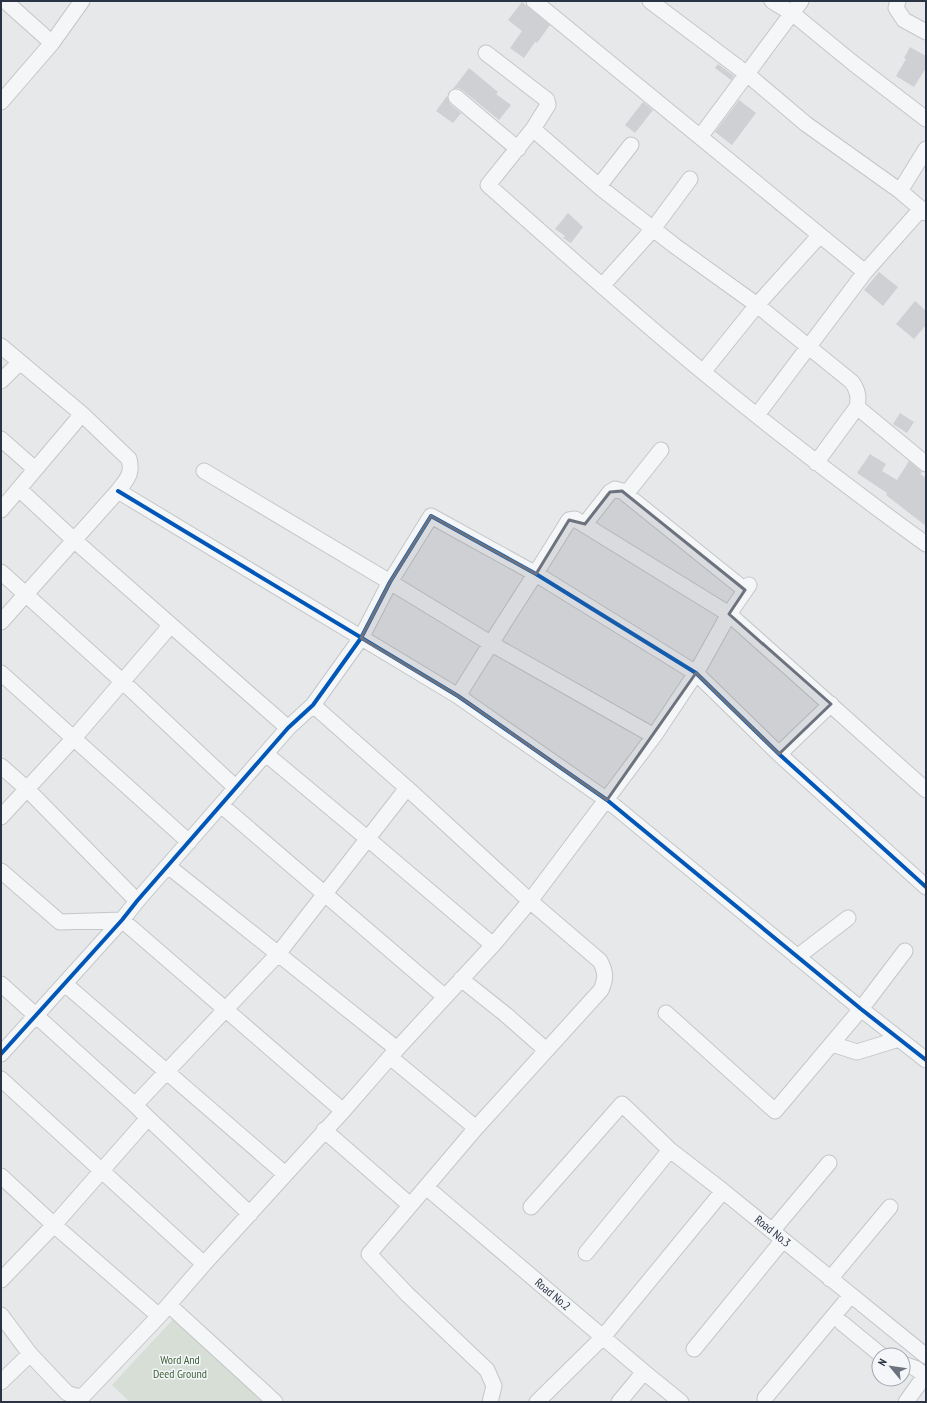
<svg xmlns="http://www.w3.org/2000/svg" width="927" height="1403" font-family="'PT Sans Narrow',sans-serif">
	<rect width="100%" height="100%" fill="#e6e8ea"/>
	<path fill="#d6ded6" d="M178,1314l92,88h-140l-18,-17z"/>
	<path fill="#ced0d3" d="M522,2l28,23 -13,18 -2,-1 -11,16 -14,-10 12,-17 -14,-11z
		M910,47l16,9v12l-12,19 -18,-11 10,-17 -2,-1z
		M718,64l16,12 -3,4 -16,-12z
		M469,68l29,24 -2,2 15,11 -12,15 -37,-30 -4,-2 -5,1z
		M447,96l3,8 11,9 -8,10 -17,-12z
		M739,100l17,13 -24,32 -17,-13z
		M643,102l10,8 -18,23 -10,-8z
		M568,213l15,14 -12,16 -8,-5 2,-2 -10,-7z
		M879,272l19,15 -15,19 -19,-16z
		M915,301l11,10v14l-12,14 -18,-15z
		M900,413l14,9 -7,11 -14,-9z
		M870,454l16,10 -4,7 15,9 12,-19 13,11 -2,2 6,4v48l-40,-31 1,-2 -30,-20z"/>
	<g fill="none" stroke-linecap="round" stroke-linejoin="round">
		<defs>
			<path id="minor" d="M5,1l47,42
				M534,1l331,271
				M650,1l97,73 59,50 94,67 26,22
				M772,1l20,12 61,50 73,56
				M898,1l-2,7 8,12 22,12
				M486,53l61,47 1,5 -15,24 -45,56c71,63 142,127 215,187 73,60 147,117 223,172
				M456,97l62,52
				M1,102l51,-59 30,-42
				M533,129l69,60 73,57 82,59 95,77c6,9 7,15 5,25l-41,56
				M700,137l101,-136
				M599,186l32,-41
				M900,191l26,-42
				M602,286l51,-57 37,-50
				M1,346l81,68 47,45c4,15 -2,20 -11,32l-117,131
				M703,372l54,-67 63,-70
				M1,381l19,-19
				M857,407l69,57
				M757,415l108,-143 56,-63
				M1,439l34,30
				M204,471l186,111 100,61 164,93
				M19,489l55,51 214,188
				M118,491l340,205 149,104 254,209 65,51
				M626,494l35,-44
				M1,510l81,-96
				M585,524l25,-32 5,-3 7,2 123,99
				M1,572l122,110 113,106
				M1,673l188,169
				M458,696c36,-59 75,-117 111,-176l6,-1 154,95 197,176
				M313,705l94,83
				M266,754l102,85 125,106
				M779,754l52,-50
				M1,766l26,23 110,112
				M221,805l224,192
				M1,817l73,-79 97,-113
				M1,871l59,51 62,-2 221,191
				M797,957l51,-39
				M461,979l44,35 41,36
				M1,984l134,121 13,13 102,96
				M65,984l220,190
				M666,1013l109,98 86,-102 44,-58
				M832,1044l25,8 42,-13
				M397,1049l96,-104 37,-44 70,60c6,11 6,18 1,29l-125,138
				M1,1054l121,-134 15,-19 151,-173 25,-23 48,-67 29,-56 41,-66 105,58 160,99 83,81 147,133
				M390,1057l86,71 -107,126 38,40 80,76 7,16 -4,16
				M1,1079l203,185
				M135,1105l143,-151 129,-166 123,113 124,-165 42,-63 33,-59 20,-29
				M324,1130l86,75
				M1,1176l53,49 105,91
				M426,1187l218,185 37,30
				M531,1207l91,-103 48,46 53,41 203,165
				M772,1231l57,-68
				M586,1253l84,-103
				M830,1279l60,-72
				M1,1280l53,-55 94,-107
				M169,1305l106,97
				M1,1315l29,39 37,39 8,3h8l76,-80 45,-52 139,-153 54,-62 -229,-183
				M842,1323l39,32
				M694,1349l89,-109
				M903,1364l12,4 10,7
				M1,1382l29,-28
				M765,1398l86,-103
				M537,1402l66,-65 120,-146
				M619,1402l25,-30
				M906,1402l20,-28"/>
		</defs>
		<use href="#minor" stroke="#c4c6c8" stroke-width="17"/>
		<use href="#minor" stroke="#f5f6f7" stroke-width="15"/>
		<defs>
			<path id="cycleway" d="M118,491l340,205 149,104 254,209 65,51
				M1,1054l121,-134 15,-19 151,-173 25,-23 48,-67 29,-56 41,-66 105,58 160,99 83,81 147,133"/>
		</defs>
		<use href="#cycleway" stroke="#f4f6f9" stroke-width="6"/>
		<use href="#cycleway" stroke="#0057b8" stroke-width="4"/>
	</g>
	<path fill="#6c737f" fill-opacity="0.2" stroke="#6c737f" stroke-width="3" stroke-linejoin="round" d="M622,491l123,99 -16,24 102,90 -52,50 -83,-81 -89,127 -149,-104 -97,-58 29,-56 41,-66 105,58 33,-54 16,4 25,-32z"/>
	<g text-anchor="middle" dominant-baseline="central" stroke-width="3" stroke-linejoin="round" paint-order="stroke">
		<g font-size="12" fill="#2b3445" stroke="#f4f6f9">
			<text transform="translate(773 1231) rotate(39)">Road No.3</text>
			<text transform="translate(553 1294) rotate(40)">Road No.2</text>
		</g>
		<g font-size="12" fill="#3f6138" stroke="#f4f6f9">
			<text x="180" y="1359">Word And<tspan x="180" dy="14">Deed Ground</tspan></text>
		</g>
	</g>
	<rect width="927" height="1403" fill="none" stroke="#2b3445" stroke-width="4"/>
	<g transform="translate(891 1367) rotate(299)"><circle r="19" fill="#f4f6f9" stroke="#a4a8b1"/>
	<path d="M0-3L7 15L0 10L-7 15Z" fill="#6c737f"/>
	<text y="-6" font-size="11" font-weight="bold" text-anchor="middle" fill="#2b3445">N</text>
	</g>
</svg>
